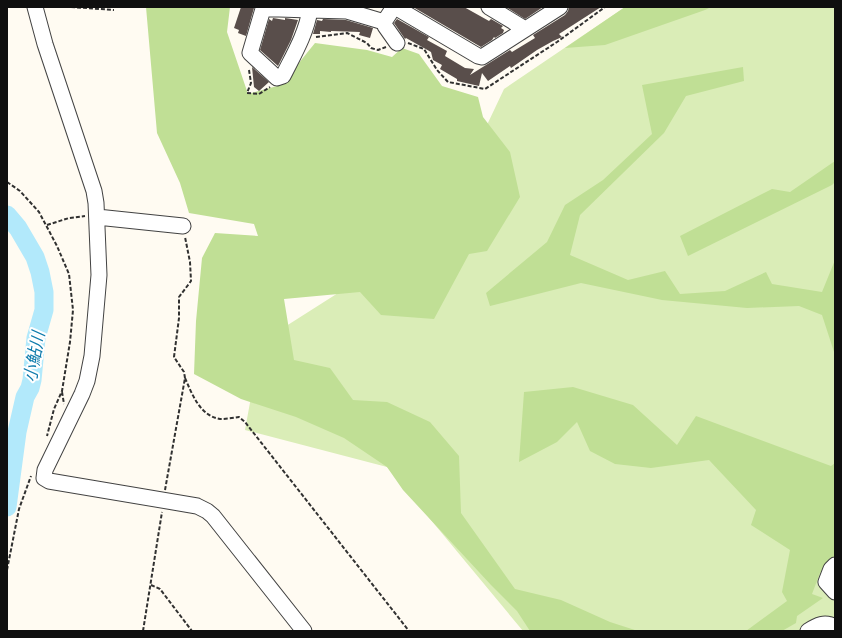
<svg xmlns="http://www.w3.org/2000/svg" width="842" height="638" font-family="Spectral,'Noto Sans JP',serif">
	<rect width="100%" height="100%" fill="#fffbf2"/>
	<path fill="#daedb7" d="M625,7h210v624h-312l-136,-164 -142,-37 16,-88 140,-89 68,-90 35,-74z"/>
	<path fill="#c0df95" d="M146,7h84l-3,25 21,62 33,-9 34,-42 52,7 25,7 10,-9 17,6 23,32 36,11 5,20 27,35 10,45 -33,54 -18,3 -35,65 -53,-4 -21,-23 -76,7 10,61 36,8 23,32 34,2 43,20 29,34 2,57 54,76 46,11 49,22 28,9h-108l-13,-20 -26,-26 -88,-95 -16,-23 -43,-29 -48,-21 -55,-18 -47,-25 2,-53 6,-63 13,-25 43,3 -4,-12 -65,-11 -9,-30 -23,-50z
		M625,7h86l-6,3 -100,35 -40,3z
		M743,67l1,14 -58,15 -22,37 -84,82 -10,40 58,25 37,-9 15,23 45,-3 41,-19 6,12 50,8 13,-32v95l-13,-40 -23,-9 -52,2 -85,-8 -81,-17 -91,23 -4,-13 61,-51 18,-37 38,-25 49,-46 -10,-49z
		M835,161v21l-3,3 -144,71 -8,-20 92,-47 18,3z
		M573,387l60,18 44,40 19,-29 135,50 4,-3v93l-15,17 -8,21 11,4 -26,18 -1,7 -14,8h-36l41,-30 -5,-9 8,-42 -39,-25 5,-15 -47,-50 -58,8 -36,-4 -25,-13 -13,-29 -20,20 -38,20 5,-70z"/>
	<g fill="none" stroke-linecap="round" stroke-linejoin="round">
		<path stroke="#b2e9fb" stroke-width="19" d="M7,215l11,13 17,29 5,15 4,20v18l-8,28 -4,42 -2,8 -5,9 -8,35 -10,75"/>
	</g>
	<path fill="#594e4b" d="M241,7l13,1 -8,28 -8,-3 1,-3 -5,-2z
		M413,7h51l25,14 2,-2 12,7 -2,2 3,2 -1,3 -8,5 -1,-1 -2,3 -11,7z
		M506,7h37l-18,12z
		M569,7h32l-42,27 3,3 -9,4 -16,9 -26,18 -1,-2 -22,15 -6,-8 -3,13 -22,-5v-2l-17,-10 2,-4 -9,-5 -2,-8 -25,-14 -1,1 -11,-16 3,-4 32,18 -2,3 20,11 -2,5 20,12 9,1 -4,6 40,-25 2,2 23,-14 -2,-3 32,-20 3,-4z
		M273,18l12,2v-2l13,2 -7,20 -13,26 -18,-16 9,-31 3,2z
		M323,19l23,1 27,8 -3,10 -11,-3 1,-3 -29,-1v1l-11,-1v3h-7l4,-14 5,1z
		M252,67l17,15 -10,9 -5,-4z"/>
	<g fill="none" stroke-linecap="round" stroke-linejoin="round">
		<defs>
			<path id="minor" d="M35,7l10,37 49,147 2,12 3,72 -7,81 -5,25 -5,13 -37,76 -1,8 5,3 148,25 10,5 6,5 91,115
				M311,7l-1,3 37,1 37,11 10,-15
				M395,7l83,49 4,1 78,-50
				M489,7l36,22
				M279,9h-16l-13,44 27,25 6,-2c11,-22 23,-42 27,-66l-31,-1 1,-2
				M384,22l1,4 12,17
				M97,217l86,9
				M835,565l-4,4 -5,13 9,10
				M808,631c9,-6 17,-10 27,-4"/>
		</defs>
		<use href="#minor" stroke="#424242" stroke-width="17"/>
		<path stroke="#313131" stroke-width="2" stroke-dasharray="4 2" stroke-linecap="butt" d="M71,7l43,3
			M316,37l31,-4 20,10 4,5 7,2 8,-3
			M408,43l16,6 13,21 11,12 37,7 72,-47 48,-35
			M249,70l2,13 -4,10 12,1 11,-7
			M7,182l13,9 19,21 18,34 12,28 4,36 -3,32 -8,49 -8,18 -7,27
			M47,225l22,-7 16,-2
			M185,378l-1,-6 -10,-15 5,-39v-21l12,-16 -1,-19 -5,-25
			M62,392l2,12
			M165,490l20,-112c7,16 15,38 35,41 6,0 13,-1 19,-2l6,5 164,209
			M7,570l12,-61 12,-33
			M151,585l9,4 32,42
			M143,631l19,-119"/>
		<use href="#minor" stroke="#fff" stroke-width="15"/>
	</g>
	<g text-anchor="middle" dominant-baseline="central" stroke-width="4" stroke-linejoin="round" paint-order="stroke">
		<g font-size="17" font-style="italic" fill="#0e7bac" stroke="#fff">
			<text transform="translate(35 357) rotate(-80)">小鮎川</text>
		</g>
	</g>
	<rect width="842" height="638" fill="none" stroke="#0f0f0f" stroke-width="16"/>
</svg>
